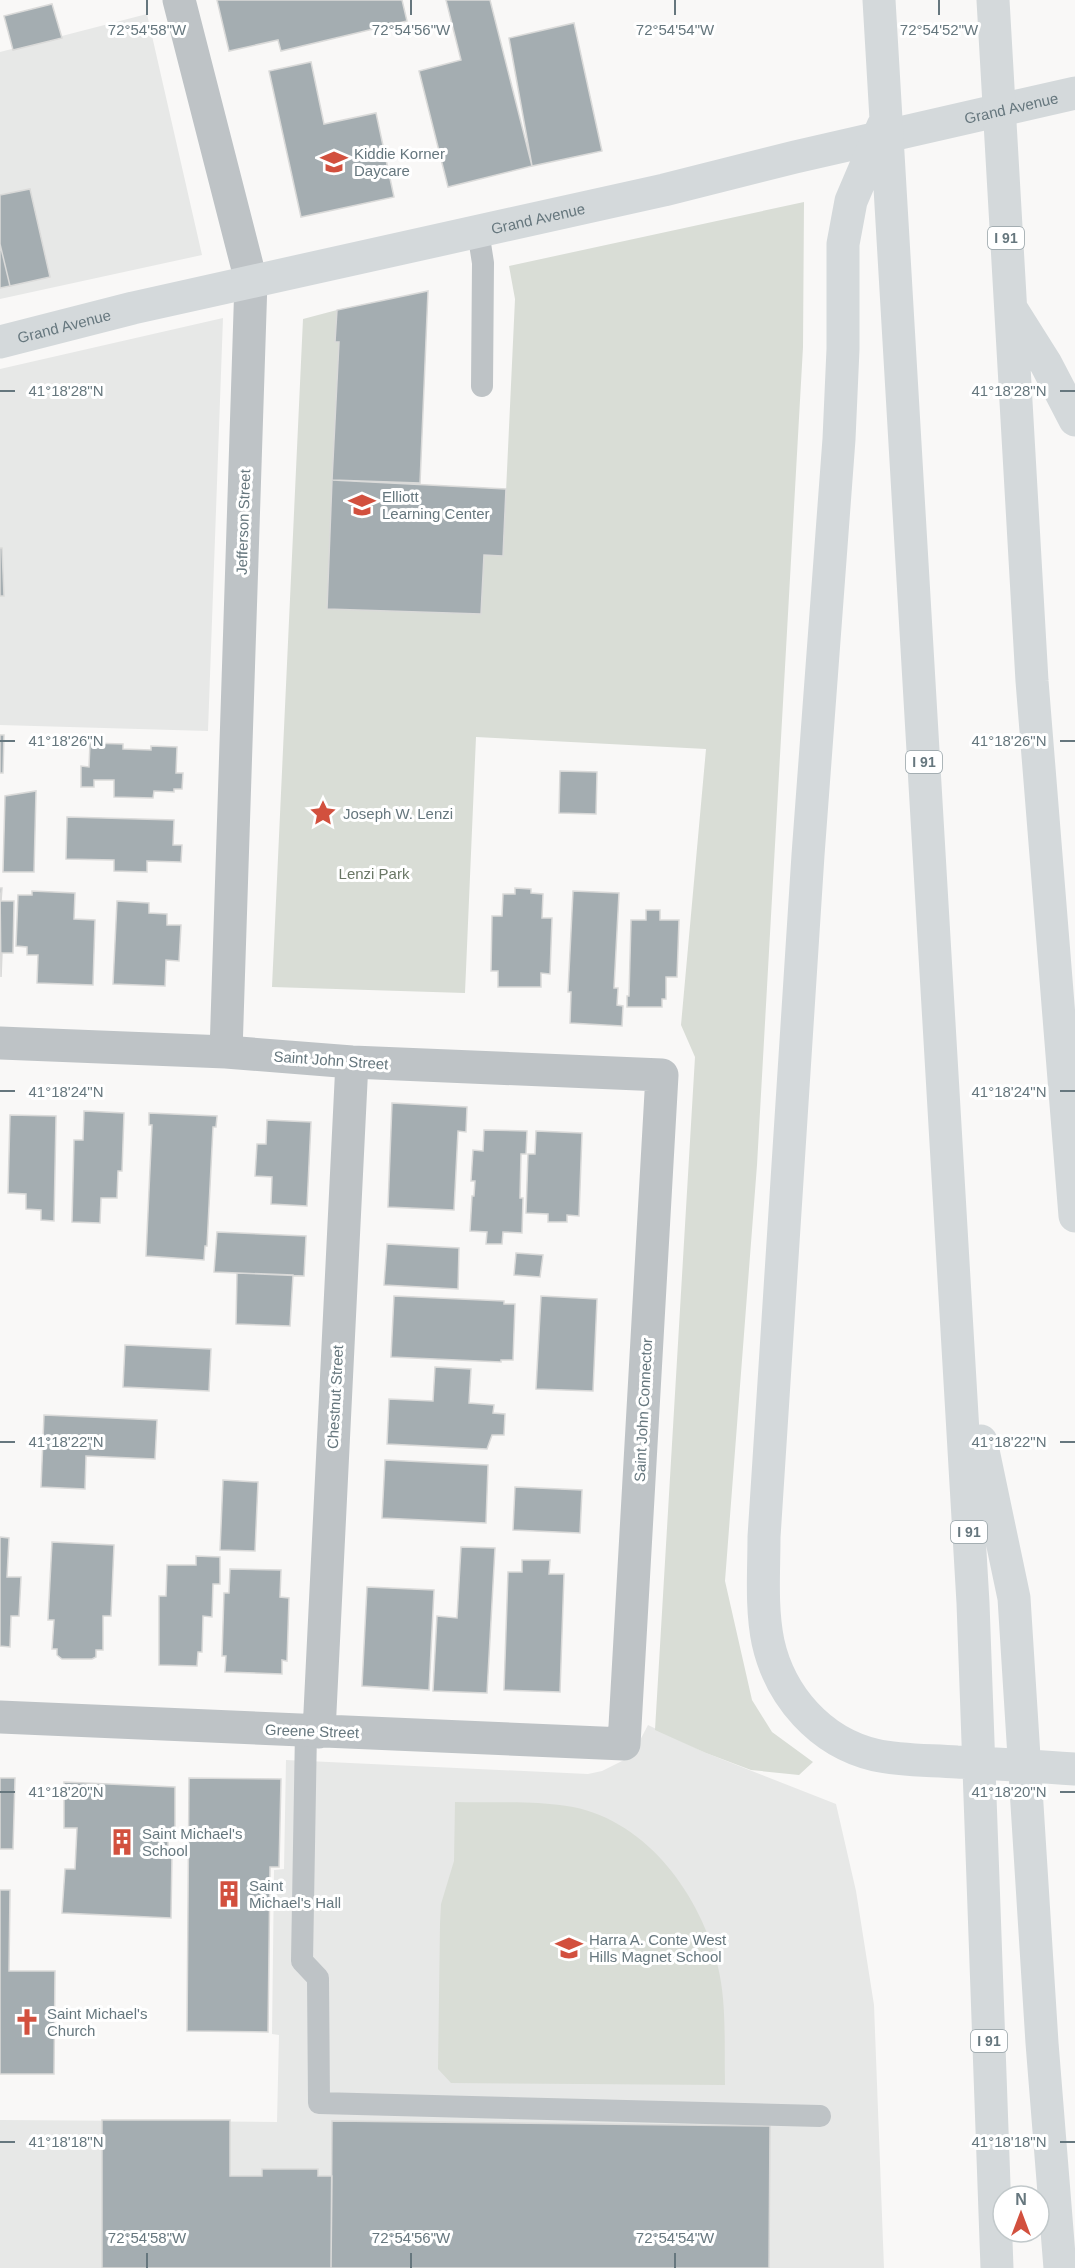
<svg xmlns="http://www.w3.org/2000/svg" width="1075" height="2268" font-family="Helvetica,sans-serif">
	<rect width="100%" height="100%" fill="#f9f8f7"/>
	<path fill="#e7e8e7" d="M147,14l55,241 -202,44v-247z
		M223,318l-15,413 -208,-6v-356z
		M648,1725l58,28 130,51 20,87 18,114 10,263h-884v-148l277,2 2,-87 -7,-1 2,-164 10,-1 2,-109 302,14 14,-3 24,-12 11,-13z"/>
	<path fill="#d9ddd6" d="M804,202l-1,145 -46,818 -32,416 27,119 20,32 41,30 -14,13 -48,-5 -45,-17 -51,-23 40,-673 -14,-32 25,-276 -230,-12 -11,256 -193,-6 31,-668 34,-9 -2,32h4l-7,138 149,134 3,-59 19,1 12,-257 -6,-33z
		M455,1802c37,1 81,-2 118,5 75,15 128,89 145,160 9,37 6,80 7,118l-274,-2 -13,-14 2,-145 1,-20 13,-43z"/>
	<path fill="#a4adb1" stroke="#dadad9" stroke-width="1.5" d="M217,0h185l5,21 -126,30 -3,-11 -49,11z
		M446,0h44l42,166 -84,21 -29,-116 42,-11z
		M52,4l10,34 -49,12 -9,-34z
		M574,23l28,128 -70,15 -23,-128z
		M311,62l13,62 52,-11 18,84 -93,20 -32,-146z
		M30,189l20,88 -40,9 -10,-42v-49z
		M0,244l10,42 -10,2z
		M428,291l-8,192 -88,-3 7,-138h-4l2,-32z
		M332,480l174,9 -3,67 -19,-1 -3,59 -154,-5z
		M0,548h2l2,48h-4z
		M0,735h4l-1,38h-3z
		M90,743l33,1v5l28,1v-4l26,1 -1,26h7l-1,16h-8v3l-20,-1 -1,7 -39,-1v-17h-20v7h-13v-21l8,1z
		M560,771l37,1 -1,42 -37,-1z
		M36,791l-2,81h-31l2,-76z
		M67,817l107,3 -1,25h9l-1,17 -34,-1v11l-33,-1v-11l-48,-1z
		M0,888h2l-1,13h13l-1,52h-11l-1,24z
		M515,888l16,1v4l12,1 -1,24h10l-2,56 -9,-1v14h-43v-16h-7l1,-55h10l1,-22h12z
		M32,891l43,2 -1,26 21,1 -2,65 -56,-2 1,-28h-11v-8l-11,-1 2,-51h14z
		M573,891l46,2 -5,95h4l-1,17 6,1 -1,20 -52,-3 1,-31h-3z
		M117,901l32,2v10l18,1v11h14l-2,36 -13,-1 -1,26 -52,-2z
		M646,910h14v10h19l-2,57h-11v22h-4v8h-35v-11h2l2,-76h15z
		M392,1103l75,4 -1,25 -8,-1 -4,79 -66,-3z
		M84,1111l40,2 -2,58h-4l-1,27h-16l-1,25 -28,-1 2,-82h9z
		M149,1113l68,3 -1,11h-3l-6,119h-2l-1,14 -58,-4 6,-131h-3z
		M10,1115l46,1 -2,105 -13,-1v-10l-15,-1v-15l-18,-1z
		M267,1120l44,2 -4,84 -36,-2 1,-27 -17,-1 2,-32h9z
		M484,1130l43,1 -1,23h-5l-1,44h3l-1,35 -19,-1 -1,12h-16l1,-12 -17,-1 2,-35h2l1,-15h-4l2,-31 10,1z
		M536,1131l46,2 -3,83 -12,-1v7h-19v-8l-22,-1 2,-59h7z
		M217,1232l89,4 -2,40 -90,-4z
		M387,1244l72,4 -1,41 -74,-4z
		M516,1253l27,2 -3,22 -26,-2z
		M237,1273l56,2 -3,51 -54,-2z
		M394,1296l110,5v3h11l-2,56h-12v2l-110,-5z
		M541,1296l56,3 -4,92 -57,-2z
		M125,1345l86,4 -2,42 -86,-4z
		M435,1367l36,2 -2,34 25,2 -1,8 12,1 -1,21h-12l-5,14 -100,-5 2,-45 44,2z
		M44,1415l113,5 -2,39 -69,-3 -1,33 -44,-2z
		M385,1460l103,5 -2,58 -104,-5z
		M223,1480l35,2 -3,69 -35,-1z
		M515,1487l67,3 -2,43 -67,-3z
		M0,1537l9,1 -2,39h14l-2,39h-8l-1,31 -10,-1z
		M52,1542l62,3 -3,71h-8v34h-7v7l-4,2h-30l-5,-4v-6h-5l2,-29h-6z
		M461,1547l34,1 -8,145 -54,-2 4,-75 20,2z
		M196,1556l24,1v27h-7l-1,33 -9,-1 -1,36h-4l-1,14 -38,-1v-69h7l1,-31h29z
		M522,1560h28l-1,14h15l-4,118 -56,-2 4,-118h14z
		M230,1569l51,1 -1,27 9,1 -2,63 -5,-1v14l-57,-2 1,-16h-4l2,-63h5z
		M367,1587l67,3 -5,100 -67,-4z
		M0,1778h15l-2,71h-13z
		M189,1778l92,1 -2,88h-9l-2,165 -81,-1z
		M64,1782l111,5v46h-7v19h4l-1,66 -109,-5 3,-44h10l2,-41h-13z
		M0,1890h10l-1,81h46l-1,103h-54z
		M102,2120h128v56h32v-7h56v7h14l-1,92h-229z
		M332,2121l438,5 -1,142h-438z"/>
	<g fill="none" stroke-linecap="round" stroke-linejoin="round">
		<path stroke="#bec3c6" stroke-width="22" d="M478,231l5,32 -1,123
			M306,1731l-4,230 16,17 1,125 501,13"/>
		<path stroke="#bec3c6" stroke-width="33" d="M179,0l72,281 -25,771
			M0,1043l226,9 126,10 310,13 -38,669 -624,-27
			M319,1732l33,-670"/>
		<path stroke="#d4d9db" stroke-width="33" id="s1" d="M0,342l133,-34 531,-118 131,-33 280,-64"/>
		<path stroke="#d4d9db" stroke-width="33" d="M879,0l94,1603 24,665
			M993,0l39,681 43,535
			M883,126l-32,75 -8,43v105l-4,90 -31,416 -44,682c0,34 -3,71 4,105 12,54 52,100 107,113 26,6 55,5 82,7 39,2 79,4 118,7
			M1012,310l34,54 29,56
			M981,1441l33,157 28,445 18,225"/>
	</g>
	<path fill="none" stroke="#66777e" stroke-width="2" d="M147,0v15M411,0v15M675,0v15M939,0v15M0,391h15M1060,391h15M0,741h15M1060,741h15M0,1091h15M1060,1091h15M0,1442h15M1060,1442h15M0,1792h15M1060,1792h15M0,2142h15M1060,2142h15M147,2253v15M411,2253v15M675,2253v15"/>
	<defs>
		<symbol id="school-bare" viewBox="-9 -9 18 18"><path d="M0-5L7-2L0 1L-7-2ZM-4 1L0 2.5L4 1V4Q0 6-4 4Z" fill="#d2503e" stroke="#fff" stroke-width="2.5" paint-order="stroke"/></symbol>
		<symbol id="sight-bare" viewBox="-9 -9 18 18"><path d="M0-6L1.8-2.2L6-1.7L2.9 1.2L3.7 5.4L0 3.3L-3.7 5.4L-2.9 1.2L-6-1.7L-1.8-2.2Z" fill="#d2503e" stroke="#fff" stroke-width="2.5" paint-order="stroke"/></symbol>
		<symbol id="building-bare" viewBox="-9 -9 18 18"><path d="M-4-6H4V6H1V3H-1V6H-4ZM-2.5-4.3h1.7v1.8h-1.7ZM.8-4.3h1.7v1.8H.8ZM-2.5-1h1.7V.8h-1.7ZM.8-1h1.7V.8H.8Z" fill="#d2503e" stroke="#fff" stroke-width="2.5" paint-order="stroke"/></symbol>
		<symbol id="church-bare" viewBox="-9 -9 18 18"><path d="M-1.2-6h2.4v3.5h3.3v2.4h-3.3V6h-2.4V-.1h-3.3v-2.4h3.3Z" fill="#d2503e" stroke="#fff" stroke-width="2.5" paint-order="stroke"/></symbol>
	</defs>
	<g fill-rule="evenodd">
		<use href="#school-bare" x="315" y="143" width="38" height="38"/>
		<use href="#school-bare" x="343" y="486" width="38" height="38"/>
		<use href="#sight-bare" x="304" y="794" width="38" height="38"/>
		<use href="#building-bare" x="103" y="1823" width="38" height="38"/>
		<use href="#building-bare" x="210" y="1875" width="38" height="38"/>
		<use href="#school-bare" x="550" y="1929" width="38" height="38"/>
		<use href="#church-bare" x="8" y="2003" width="38" height="38"/>
	</g>
	<g text-anchor="middle" dominant-baseline="central" stroke-width="6" stroke-linejoin="round" paint-order="stroke">
		<g fill="#fff" stroke="#94a0a5" stroke-width="1.5">
			<rect x="988" y="227" width="36" height="22" rx="4.5"/>
			<rect x="906" y="751" width="36" height="22" rx="4.5"/>
			<rect x="951" y="1521" width="36" height="22" rx="4.5"/>
			<rect x="971" y="2030" width="36" height="22" rx="4.5"/>
		</g>
		<g font-size="14" font-weight="bold" fill="#66777e">
			<text x="1006" y="238">I 91</text>
			<text x="924" y="762">I 91</text>
			<text x="969" y="1532">I 91</text>
			<text x="989" y="2041">I 91</text>
		</g>
		<g font-size="15" fill="#66777e" stroke="#fff">
			<text stroke="none"><textPath href="#s1" startOffset="1038">Grand Avenue</textPath></text>
			<text stroke="none"><textPath href="#s1" startOffset="552">Grand Avenue</textPath></text>
			<text stroke="none"><textPath href="#s1" startOffset="66">Grand Avenue</textPath></text>
			<text transform="translate(243 522) rotate(-88)">Jefferson Street</text>
			<text transform="translate(331 1060) rotate(4)">Saint John Street</text>
			<text transform="translate(335 1397) rotate(-87)">Chestnut Street</text>
			<text transform="translate(643 1410) rotate(-87)">Saint John Connector</text>
			<text transform="translate(312 1731) rotate(2)">Greene Street</text>
		</g>
		<g font-size="15" fill="#66777e" stroke="#fff" text-anchor="start">
			<text x="354" y="153">Kiddie Korner<tspan x="354" dy="17">Daycare</tspan></text>
			<text x="382" y="496">Elliott<tspan x="382" dy="17">Learning Center</tspan></text>
			<text x="343" y="813">Joseph W. Lenzi</text>
			<text x="142" y="1833">Saint Michael's<tspan x="142" dy="17">School</tspan></text>
			<text x="249" y="1885">Saint<tspan x="249" dy="17">Michael's Hall</tspan></text>
			<text x="589" y="1939">Harra A. Conte West<tspan x="589" dy="17">Hills Magnet School</tspan></text>
			<text x="47" y="2013">Saint Michael's<tspan x="47" dy="17">Church</tspan></text>
		</g>
		<g font-size="15" fill="#6a7765" stroke="#fff">
			<text x="374" y="873">Lenzi Park</text>
		</g>
	</g>
	<g font-size="15" text-anchor="middle" fill="#66777e" stroke="#fff" stroke-width="6" stroke-linejoin="round" paint-order="stroke">
		<text x="147" y="35">72°54'58"W</text>
		<text x="411" y="35">72°54'56"W</text>
		<text x="675" y="35">72°54'54"W</text>
		<text x="939" y="35">72°54'52"W</text>
		<text x="66" y="396">41°18'28"N</text>
		<text x="1009" y="396">41°18'28"N</text>
		<text x="66" y="746">41°18'26"N</text>
		<text x="1009" y="746">41°18'26"N</text>
		<text x="66" y="1097">41°18'24"N</text>
		<text x="1009" y="1097">41°18'24"N</text>
		<text x="66" y="1447">41°18'22"N</text>
		<text x="1009" y="1447">41°18'22"N</text>
		<text x="66" y="1797">41°18'20"N</text>
		<text x="1009" y="1797">41°18'20"N</text>
		<text x="66" y="2147">41°18'18"N</text>
		<text x="1009" y="2147">41°18'18"N</text>
		<text x="147" y="2243">72°54'58"W</text>
		<text x="411" y="2243">72°54'56"W</text>
		<text x="675" y="2243">72°54'54"W</text>
	</g>
	<g transform="translate(1021 2214)"><circle r="28" fill="#ffffff" stroke="#c2c9cb" stroke-width="1.5"/>
	<path d="M0-4.5L10 22L0 15L-10 22Z" fill="#d2503e"/>
	<text y="-9" font-size="16" font-weight="bold" text-anchor="middle" fill="#66777e">N</text>
	</g>
</svg>
